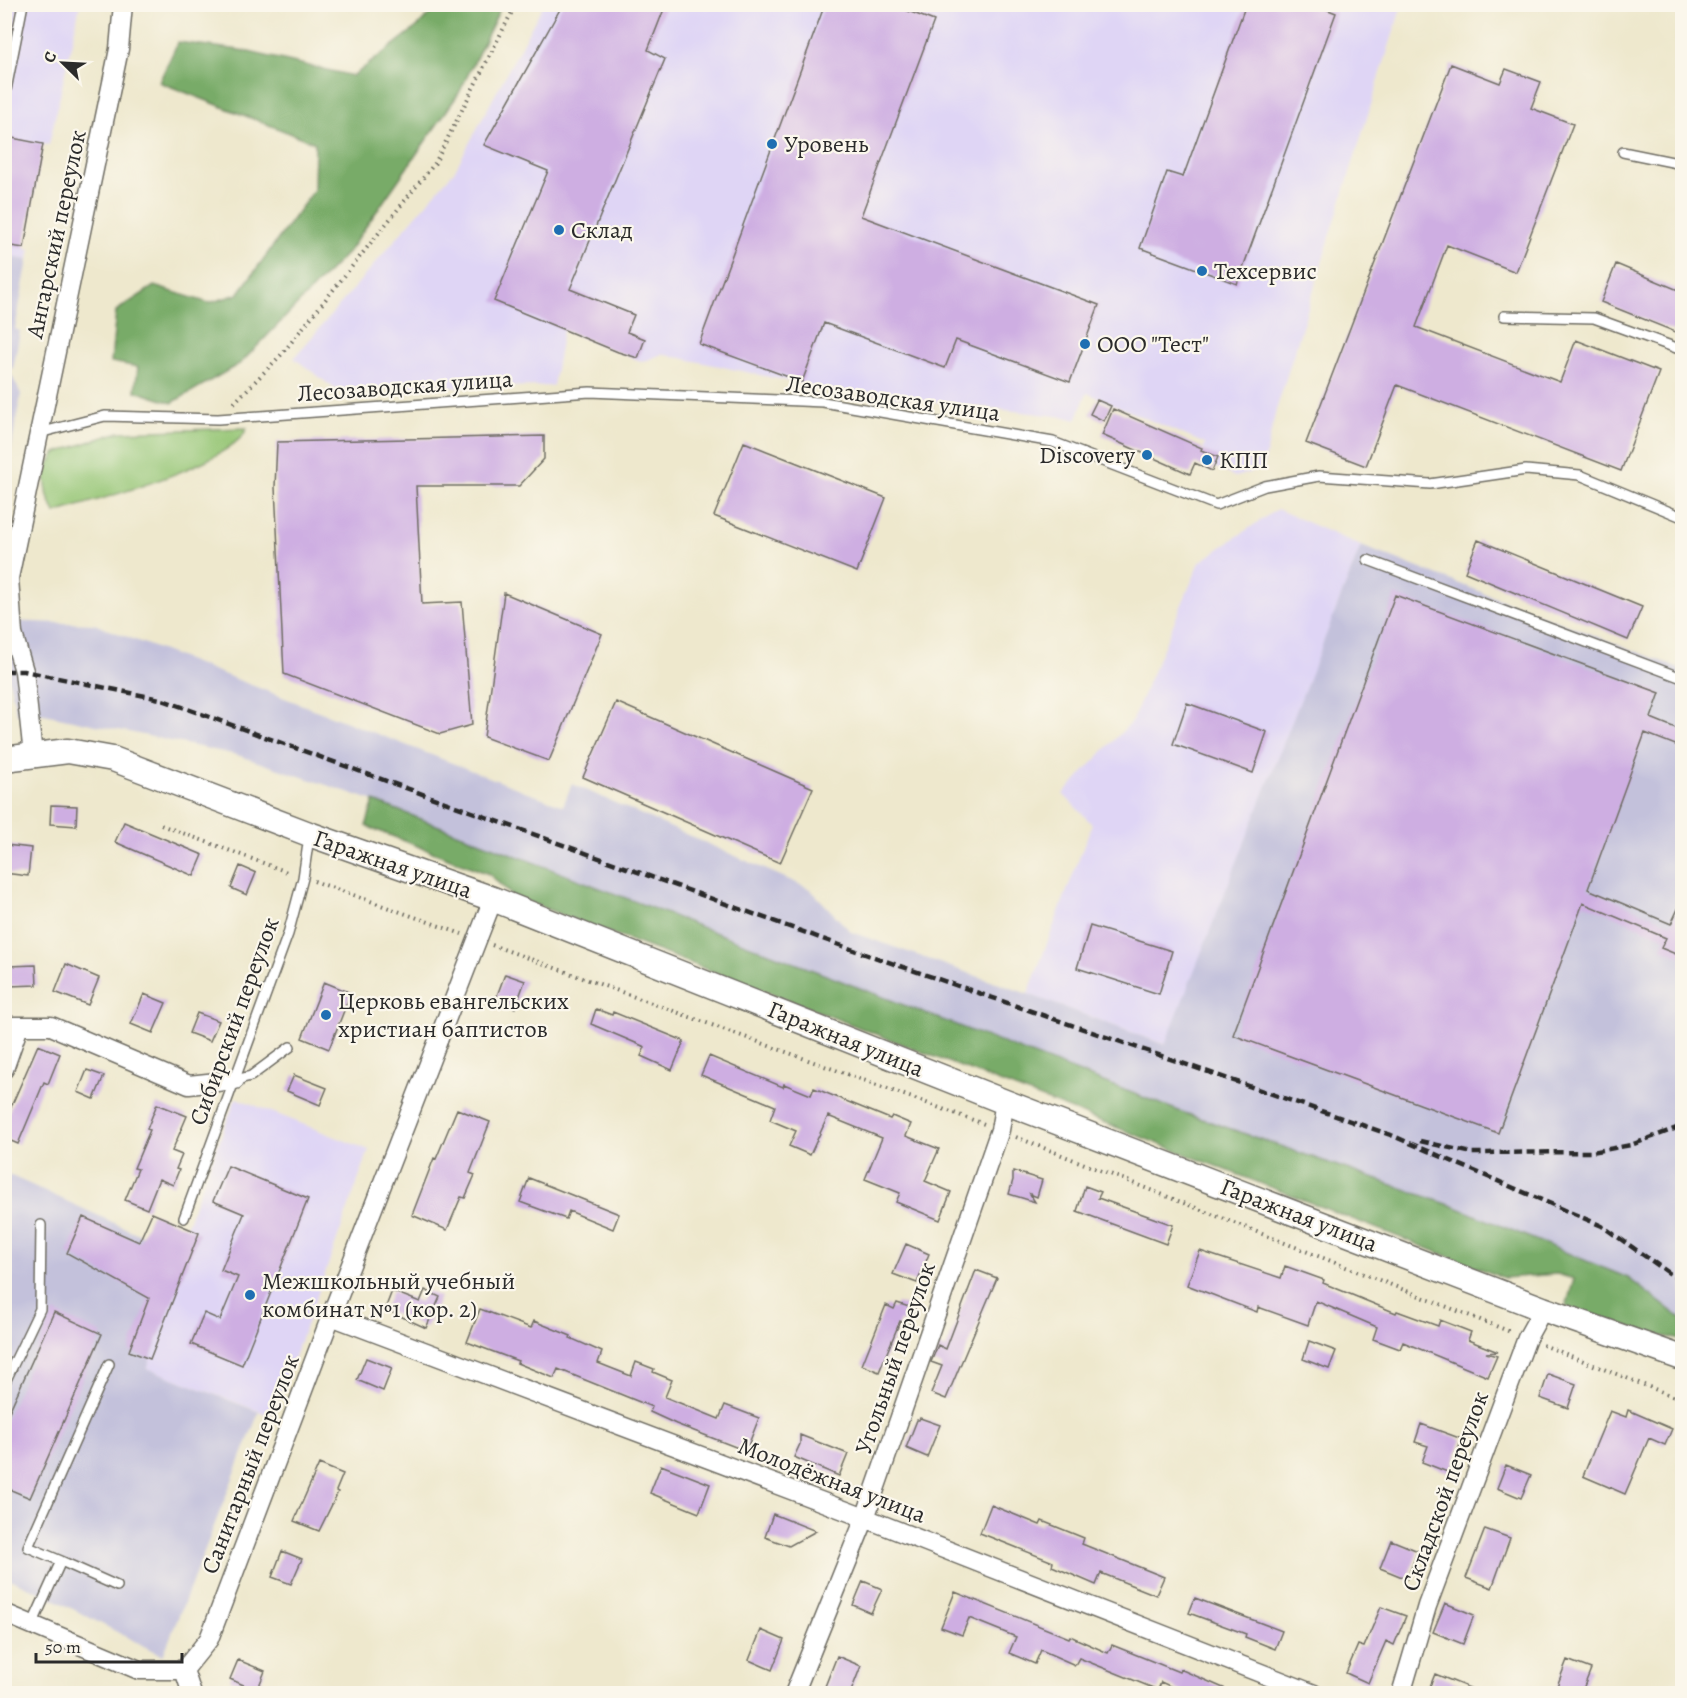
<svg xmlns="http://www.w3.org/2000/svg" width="1687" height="1698" font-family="Alegreya,serif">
	<rect width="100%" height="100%" fill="#fbf7ec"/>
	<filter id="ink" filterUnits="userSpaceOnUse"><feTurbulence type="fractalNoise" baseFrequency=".0167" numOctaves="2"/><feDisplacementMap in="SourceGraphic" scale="12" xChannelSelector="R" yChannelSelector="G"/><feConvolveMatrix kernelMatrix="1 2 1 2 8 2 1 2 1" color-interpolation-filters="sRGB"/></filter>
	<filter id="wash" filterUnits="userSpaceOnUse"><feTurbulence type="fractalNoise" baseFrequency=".008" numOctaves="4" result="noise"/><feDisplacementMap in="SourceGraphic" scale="24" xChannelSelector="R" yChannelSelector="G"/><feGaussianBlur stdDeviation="1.35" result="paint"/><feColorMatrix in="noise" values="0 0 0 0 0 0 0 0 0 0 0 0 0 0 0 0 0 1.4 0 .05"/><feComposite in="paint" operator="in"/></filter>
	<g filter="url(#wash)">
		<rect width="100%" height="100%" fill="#eee8cd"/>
		<path fill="#dfd5f5" d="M4,5h76l-31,140 -6,-1 -19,104 6,2 -2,10 -23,-4z
			M543,5h859l-127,409 -12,55 -28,8 -21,-10 4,-9 -15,-8 2,-6 -118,-51 -11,27 -11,-3 -245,-29 -158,-34 -19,8 -80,-32 -10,56 -218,3 -41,-31 161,-188z
			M1277,509l84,37 -195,499 -138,-51 64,-170 -29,-30 69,-73 68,-159z
			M236,1098l133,52 -58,163 -40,103 -124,-48 52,-135 -13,-6z"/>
		<path fill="#c3c1db" d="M5,256l23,4 -13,69 5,2 -7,38 -5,-1 13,26 -16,89z
			M1361,546l321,123v650l-54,-41 -175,-72 -274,-95 -805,-310 -137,-46 -193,-41 -27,1 -12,-52 -1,-42 90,3 469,182 9,-22 238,105 41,43 177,62 137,51z
			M5,1173l153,70 10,-22 31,12 -52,135 112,44 -96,244 -117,-61 -41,-18z"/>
		<path fill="#96c676" stroke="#607850" stroke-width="1.5" d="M247,428c-13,36 -154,73 -192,85l-7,-16 -4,-25 12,-19 63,-21z"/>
		<path fill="#78ab67" stroke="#526b49" stroke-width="1.5" d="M439,5h63l-43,88 -110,158 -108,112 -69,40 -37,-12 3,-24 -27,-5 5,-51 38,-25 55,17 29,-9 76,-104 1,-47 -156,-61 19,-40 62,8 113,26 65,-50z
			M374,801l805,310 274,95 175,72 54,41v21l-26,-5 -90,-28 8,-28 -17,-5 -53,4 -713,-277 -279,-105 -23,-22 -123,-48z"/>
		<g id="blocks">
			<path fill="#ceaee2" d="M563,4h103l-18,46 17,9 -95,230 64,26 -7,17 18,7 -7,19 -20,-6 -124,-51 54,-130 -64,-26z
				M825,4h65l44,17 -73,195 238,89 -29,77 -114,-42 -11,28 -121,-45 -22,59 -103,-38z
				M1246,4h67l23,9 -99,271 -97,-36 27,-76 16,5z
				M1451,64l49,19 6,-14 35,13 -10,26 42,16 -57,148 -69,-27 -31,82 144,55 16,-42 83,32 -38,99 -224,-86 -31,81 -60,-23z
				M7,137l36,7 -19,104 -20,-3v-97z
				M1616,264l67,28v43l-82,-33z
				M1097,400l14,6 -7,15 -14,-7z
				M1113,409l89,39 -1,2 17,7 -6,14 -17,-8 -5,11 -88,-39z
				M544,436v23l-25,27h-103l6,118 40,-2 10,123 -32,9 -156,-60 -9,-187 2,-45z
				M744,442l142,56 -29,74 -143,-56z
				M1478,540l164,67 -14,33 -163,-68z
				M504,593l98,41 -53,127 -65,-24z
				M1395,595l265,98 -9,25 32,13v17l-38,-15 -57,156 83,35 12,-26v59l-22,-9 5,-10 -83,-35 -85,230 -265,-98z
				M616,702l197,86 -33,75 -197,-86z
				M1187,703l80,29 -14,41 -80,-29z
				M51,805l26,1 -1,20 -26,-2z
				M124,822l79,33 -9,21 -79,-34z
				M6,845l25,3 -3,28 -24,-3z
				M240,866l16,7 -9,22 -16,-7z
				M1090,926l82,25 -13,43 -82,-26z
				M66,964l33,14 -11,27 -33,-13z
				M36,965l1,20 -28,1v-20z
				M505,974l20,7 -10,27 -20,-7z
				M324,982l27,11 -22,56 -27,-11z
				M144,994l22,9 -13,30 -22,-9z
				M596,1009l16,6 1,-3 71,29 -12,29 -31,-14 4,-9 -54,-23z
				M197,1013l22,8 -9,20 -21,-8z
				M38,1045l22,9 -12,30 -4,-2 -26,62 -14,-6v-15z
				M709,1056l74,31 1,-3 27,11 3,-7 76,31 2,-3 19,8 -5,12 33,13 -14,32 26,11 -11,28 -44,-18 4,-9 -35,-14 17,-41 -54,-22 -18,39 -21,-9 7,-15 -26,-11 5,-14 -74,-31z
				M87,1070l17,6 -10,23 -16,-7z
				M294,1075l33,13 -7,17 -33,-14z
				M157,1104l30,12 -15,35 10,4 -6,14 3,1 -6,15 -14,-6 -12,30 -22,-9 13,-31 -4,-1 16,-38 -3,-1z
				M457,1109l33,13 -20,51 5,2 -10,23 -4,-1 -14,33 -35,-15 22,-57 2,1z
				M228,1166l80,33 -66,166 -51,-21 13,-31 16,7 18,-43 -17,-7 23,-56 -31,-13z
				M1013,1171l29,9 -5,17 -7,-3 5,8 -26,-8 4,-14z
				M529,1178l90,36 -6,15 -44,-18 -3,8 -46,-17z
				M1085,1186l16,6 -3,6 75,27 -7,19 -89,-33z
				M152,1213l47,20 -49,126 -21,-8 20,-53 -82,-45 16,-36 56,25z
				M906,1244l23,10 -12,29 -24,-9z
				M1200,1251l81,27 4,-12 39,14 -1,3 73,30 1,-2 41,15 2,-6 31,12 -3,8 30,12 -12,1 11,3 -9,21 -85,-35 -3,7 -27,-10 4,-12 -61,-26 -8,24 -50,-18 -1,5 -70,-27z
				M976,1270l21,8 -51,121 -15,-6 11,-27 -11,-4 7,-17 8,4z
				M425,1290l15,7 -14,31 -41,-19 7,-18 28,11z
				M897,1303l18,6 -6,16 -9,-4 -21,51 -17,-7 24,-60 8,4z
				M480,1309l51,19 3,-7 37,15 -1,2 32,14 -4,11 33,13 5,-14 18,7 -1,3 19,8 -7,17 54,22 6,-14 34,13 -13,33 -70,-27 -26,-12 2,-5 -94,-38 -4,9 -37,-15 1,-2 -51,-19z
				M54,1312l48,22 -72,164 -26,-11v-64z
				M1309,1341l27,10 -7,18 -26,-10z
				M366,1358l26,10 -9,23 -26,-11z
				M1548,1374l28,10 -8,24 -28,-10z
				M1628,1410l44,19 -7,16 -16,-7 -24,56 -42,-18 27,-65 16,6z
				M920,1418l20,7 -13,32 -21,-9 11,-28h2z
				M1421,1424l41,15 -12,34 -28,-11 6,-16 -13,-4z
				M800,1435l48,19 -9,22 -45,-19 6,-13z
				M319,1464l24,10 -7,17 2,1 -19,39 -25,-10z
				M661,1465l49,19 -11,29 -49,-20z
				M1506,1465l25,10 -10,23 -24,-10z
				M991,1505l49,20 2,-4 42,17 -2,6 82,33 -8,18 -55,-22 -5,12 -44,-19 1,-4 -73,-29z
				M773,1514l43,17 -27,15 -24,-9z
				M1485,1529l25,9 -18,50 -26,-10z
				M1391,1540l27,11 -11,28 -27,-11z
				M282,1551l20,8 -11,25 -19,-7z
				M863,1581l19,8 -11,24 -18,-8z
				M955,1592l114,46 1,-2 38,17 4,-8 67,27 1,-3 57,25h-50l-26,-12 -3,8 -79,-32 -4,7 -34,-15 -6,14 -26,-11 7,-16 -47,-19 -7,17 -21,-8z
				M1195,1598l87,33 -7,18 -30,-12 1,-3 -57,-21z
				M1445,1603l29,12 -11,29 -30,-12z
				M1381,1607l25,9 -12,29 -8,-4 -18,42 -22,-10 12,-28 6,2z
				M761,1630l23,10 -12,30 -23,-10z
				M837,1656l24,10 -11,28h-28z
				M238,1660l27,11 -8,20 -27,-12z
				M1567,1660l24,9 -10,25h-27z
				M1435,1674l47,19 -1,1h-54z"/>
		</g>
	</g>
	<g filter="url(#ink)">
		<use href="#blocks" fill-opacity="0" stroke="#6f6d64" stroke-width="1.5"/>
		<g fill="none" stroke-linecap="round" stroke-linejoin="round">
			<defs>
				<path id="service" d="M4,100l19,-96
					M1623,152l59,12
					M1504,316l90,2 88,32
					M39,433l66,-17 113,3 372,-27 233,10 230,40 163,63 49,-19 54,-10 111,8 96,-14 54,5 102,42
					M1368,560l314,118
					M235,1080l16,-4 39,-29
					M184,1218l104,-284 15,-56 6,-41
					M4,1384l36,-75 1,-84
					M61,1561l-33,-14 81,-183
					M32,1625l29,-64 56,25"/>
				<path id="minor" d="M33,755l-9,-84 -11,-37 -4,-56 110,-529 4,-45
					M4,1026h47l138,59 46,-5
					M4,1069l15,-43
					M331,1316l534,202 449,176
					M4,1613l135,57h45
					M184,1670l25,-31 122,-323 162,-417
					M184,1670l8,24
					M794,1694l71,-176 135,-388 5,-28
					M1401,1694l26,-88 100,-268 16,-29"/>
				<path id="tertiary" d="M4,759l64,-8 45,8 196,75 184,65 512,203 538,207 139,49"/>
			</defs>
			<use href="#service" stroke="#6f6d64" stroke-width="12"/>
			<use href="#minor" stroke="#6f6d64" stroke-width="21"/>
			<use href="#tertiary" stroke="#6f6d64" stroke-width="27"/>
			<path stroke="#6f6d64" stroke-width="4" stroke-dasharray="1.5 4.5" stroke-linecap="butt" d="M234,403l47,-48 154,-192 81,-159
				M161,825l129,48
				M314,881l148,53
				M492,945l492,179
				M1016,1137l495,195
				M1543,1345l139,55"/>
			<use href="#service" stroke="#fff" stroke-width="9"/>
			<use href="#minor" stroke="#fff" stroke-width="18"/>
			<use href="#tertiary" stroke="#fff" stroke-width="24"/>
			<path stroke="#2b2b2b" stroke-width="4.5" stroke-dasharray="9 4.5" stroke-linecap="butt" d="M4,671h20l136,28 685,248 546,188 211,91 80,56
				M1420,1141l52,12 120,-1 39,-7 51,-19"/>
		</g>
	</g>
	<g fill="#1f6fb2" stroke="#fbf7ec" stroke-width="2">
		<circle cx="772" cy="144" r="6"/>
		<circle cx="559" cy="230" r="6"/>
		<circle cx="1202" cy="271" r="6"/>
		<circle cx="1085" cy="344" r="6"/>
		<circle cx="1147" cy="455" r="6"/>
		<circle cx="1207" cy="460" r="6"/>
		<circle cx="326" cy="1015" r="6"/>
		<circle cx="250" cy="1295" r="6"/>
	</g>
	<g text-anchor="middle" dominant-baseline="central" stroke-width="4.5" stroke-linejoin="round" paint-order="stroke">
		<g font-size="24" fill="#2b2b2b" stroke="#fbf7ec" text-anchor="start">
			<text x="784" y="144">Уровень</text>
			<text x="571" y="230">Склад</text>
			<text x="1214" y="271">Техсервис</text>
			<text x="1097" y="344">ООО "Тест"</text>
			<text x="1135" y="455" text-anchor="end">Discovery</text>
			<text x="1219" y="460">КПП</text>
			<text x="338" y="1001">Церковь евангельских<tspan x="338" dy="28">христиан баптистов</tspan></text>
			<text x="262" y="1281">Межшкольный учебный<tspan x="262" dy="28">комбинат №1 (кор. 2)</tspan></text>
		</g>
		<g font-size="24" fill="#2b2b2b" stroke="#fbf7ec">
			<text transform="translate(56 234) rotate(-78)">Ангарский переулок</text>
			<text transform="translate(405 386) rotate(-4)">Лесозаводская улица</text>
			<text transform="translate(893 398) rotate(8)">Лесозаводская улица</text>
			<text transform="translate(393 864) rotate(19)">Гаражная улица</text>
			<text transform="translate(234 1021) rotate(-70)">Сибирский переулок</text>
			<text transform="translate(846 1039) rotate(22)">Гаражная улица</text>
			<text transform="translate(1299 1215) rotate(21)">Гаражная улица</text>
			<text transform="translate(895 1358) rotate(-71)">Угольный переулок</text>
			<text transform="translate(250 1464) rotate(-69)">Санитарный переулок</text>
			<text transform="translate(832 1480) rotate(21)">Молодёжная улица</text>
			<text transform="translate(1445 1491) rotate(-70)">Складской переулок</text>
		</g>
	</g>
	<rect width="1687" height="1698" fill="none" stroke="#fbf7ec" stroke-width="24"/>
	<g transform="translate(63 63) rotate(294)" stroke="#fbf7ec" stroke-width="4.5" paint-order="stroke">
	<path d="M0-4.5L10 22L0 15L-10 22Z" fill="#2b2b2b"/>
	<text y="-9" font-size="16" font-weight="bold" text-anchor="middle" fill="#2b2b2b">С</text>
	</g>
	<path d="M36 1653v9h146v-9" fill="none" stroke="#2b2b2b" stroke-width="3"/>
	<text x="45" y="1653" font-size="18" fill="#2b2b2b" stroke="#fbf7ec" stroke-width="4.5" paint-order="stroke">50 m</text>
</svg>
